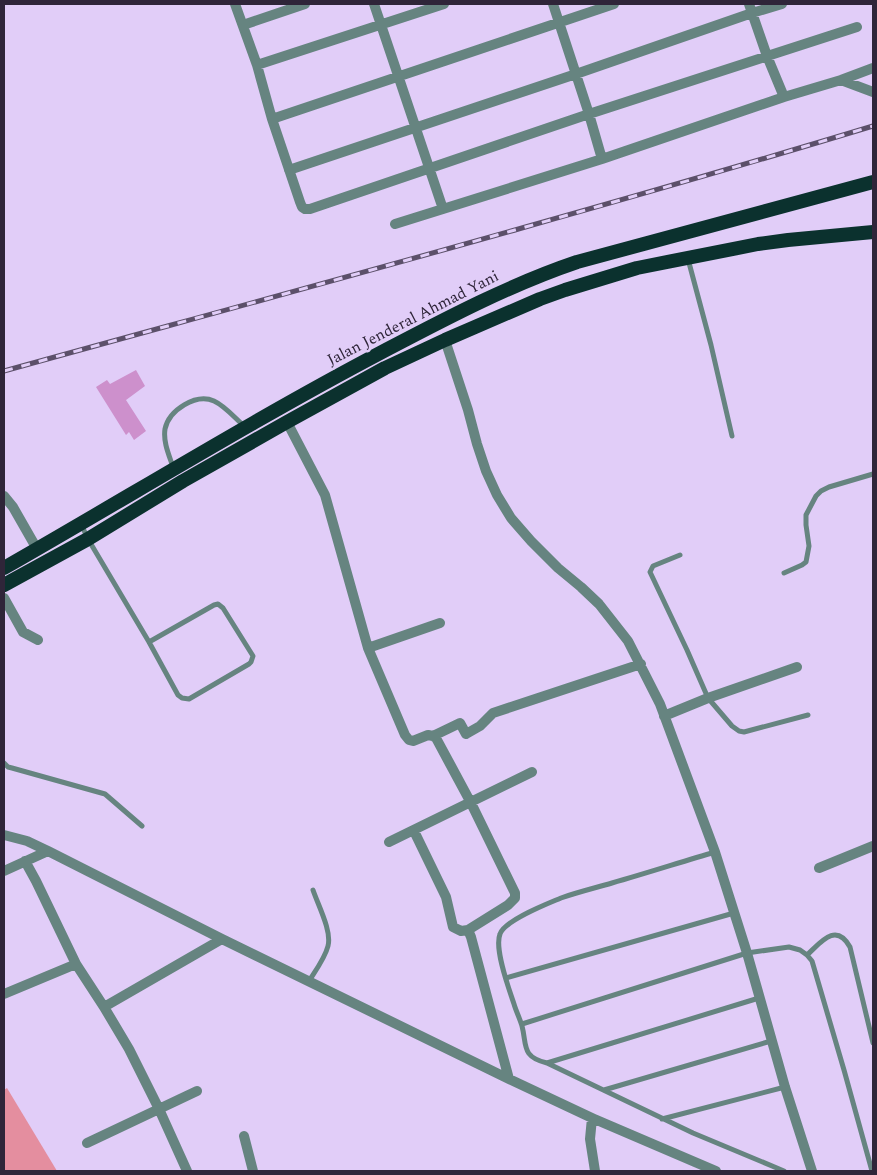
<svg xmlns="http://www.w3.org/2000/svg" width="877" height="1175" font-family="Spectral,serif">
	<rect width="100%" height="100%" fill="#e1cdf8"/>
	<path fill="#e48e9f" d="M7,1088l50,83h-53v-81z"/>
	<path fill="#cd90cc" d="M136,370l9,16 -23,17 4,-3 20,31 -12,9 -5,-8 -3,3 -30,-48 11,-7 3,4z"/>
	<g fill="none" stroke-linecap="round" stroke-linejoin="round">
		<path stroke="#668480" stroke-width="5" d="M688,259l23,86 21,91
			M173,467c-4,-12 -10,-25 -8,-38 4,-19 31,-36 49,-28 11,5 21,17 30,25
			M81,524l7,15 61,103 29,53 4,3 7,1 60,-35 2,-2 2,-6 -30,-48 -5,-4 -4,1 -65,37
			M680,555l-27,11 -3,6 37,78 21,48 24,28 7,5 5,1 64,-17
			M784,573l18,-8 4,-3 3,-16 -3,-21v-10l10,-19 5,-5 8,-4 44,-13
			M4,763l4,4 4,1 93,26 37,32
			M715,852c-34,10 -68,21 -103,31 -17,5 -34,9 -51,15 -14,6 -56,22 -61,36 -6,15 9,55 14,70 2,7 6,15 8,22 5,19 -1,31 25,37l146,70 91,38
			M807,955c14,-13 29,-33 43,-8l23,96
			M506,978l228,-65
			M309,981c7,-11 16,-23 19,-35 4,-15 -10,-41 -15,-56
			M522,1024l225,-71 42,-6 11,3 7,5 5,6 32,109 28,101
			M547,1063l212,-65
			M604,1090l167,-49
			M662,1119l123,-32"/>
		<path stroke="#668480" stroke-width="10" d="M235,4l22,61 15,54 28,83 2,5 3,2h5l279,-95 268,-87
			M374,4l69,205
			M553,4l36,110 13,45
			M749,4l18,52 17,41
			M243,25l62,-21
			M257,65l187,-61
			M841,80l32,12
			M272,119l342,-115
			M289,170l287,-96 176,-61 30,-9
			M395,224l207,-65 182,-62 57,-17 32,-12
			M445,340l23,70 9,34 9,27 11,24 14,23 20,23 27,27 23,19 18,17 29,37 32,63 55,148 32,101 38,134 27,84
			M287,422l38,73 43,153 37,87 4,5 4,1 15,-6 5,1 27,-13 6,11 14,-8 13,-13 148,-49
			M4,496l9,11 24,42
			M4,598l19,34 15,8
			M368,648l72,-25
			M664,716l44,-18 89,-31
			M433,736l3,2 35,65 44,90v5l-7,7 -40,25
			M414,831l32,66 7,30 8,4 7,-1 3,7 38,142
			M4,835l23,6 21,10 174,88 287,140 83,39 124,53
			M389,842l143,-70
			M25,861l11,20 40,83 28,43 25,42 30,60 28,62
			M819,868l54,-22
			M4,871l44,-20
			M4,994l72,-30
			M104,1007l118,-68
			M592,1118l-2,21 5,32
			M244,1136l9,35
			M87,1143l110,-52"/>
		<path stroke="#0b312e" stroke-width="14" d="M4,568c126,-72 249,-148 378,-216 63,-33 127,-67 195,-90l296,-80
			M4,585l84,-46 95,-58 104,-59 98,-54 60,-28 95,-41 25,-9 72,-22 121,-24 30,-4 85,-8"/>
		<defs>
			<path id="rail" d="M4,371c290,-80 581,-158 869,-245"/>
		</defs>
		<use href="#rail" stroke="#5c506a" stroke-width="5"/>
		<use href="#rail" stroke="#e1cdf8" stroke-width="3" stroke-dasharray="9" stroke-linecap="butt"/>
	</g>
	<g text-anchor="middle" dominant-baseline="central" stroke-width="5" stroke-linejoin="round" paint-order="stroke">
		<g font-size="16" fill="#2f2539" stroke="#e1cdf8">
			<text transform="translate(413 318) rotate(-27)">Jalan Jenderal Ahmad Yani</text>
		</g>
	</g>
	<rect width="877" height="1175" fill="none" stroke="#2f2539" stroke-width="10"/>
</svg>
